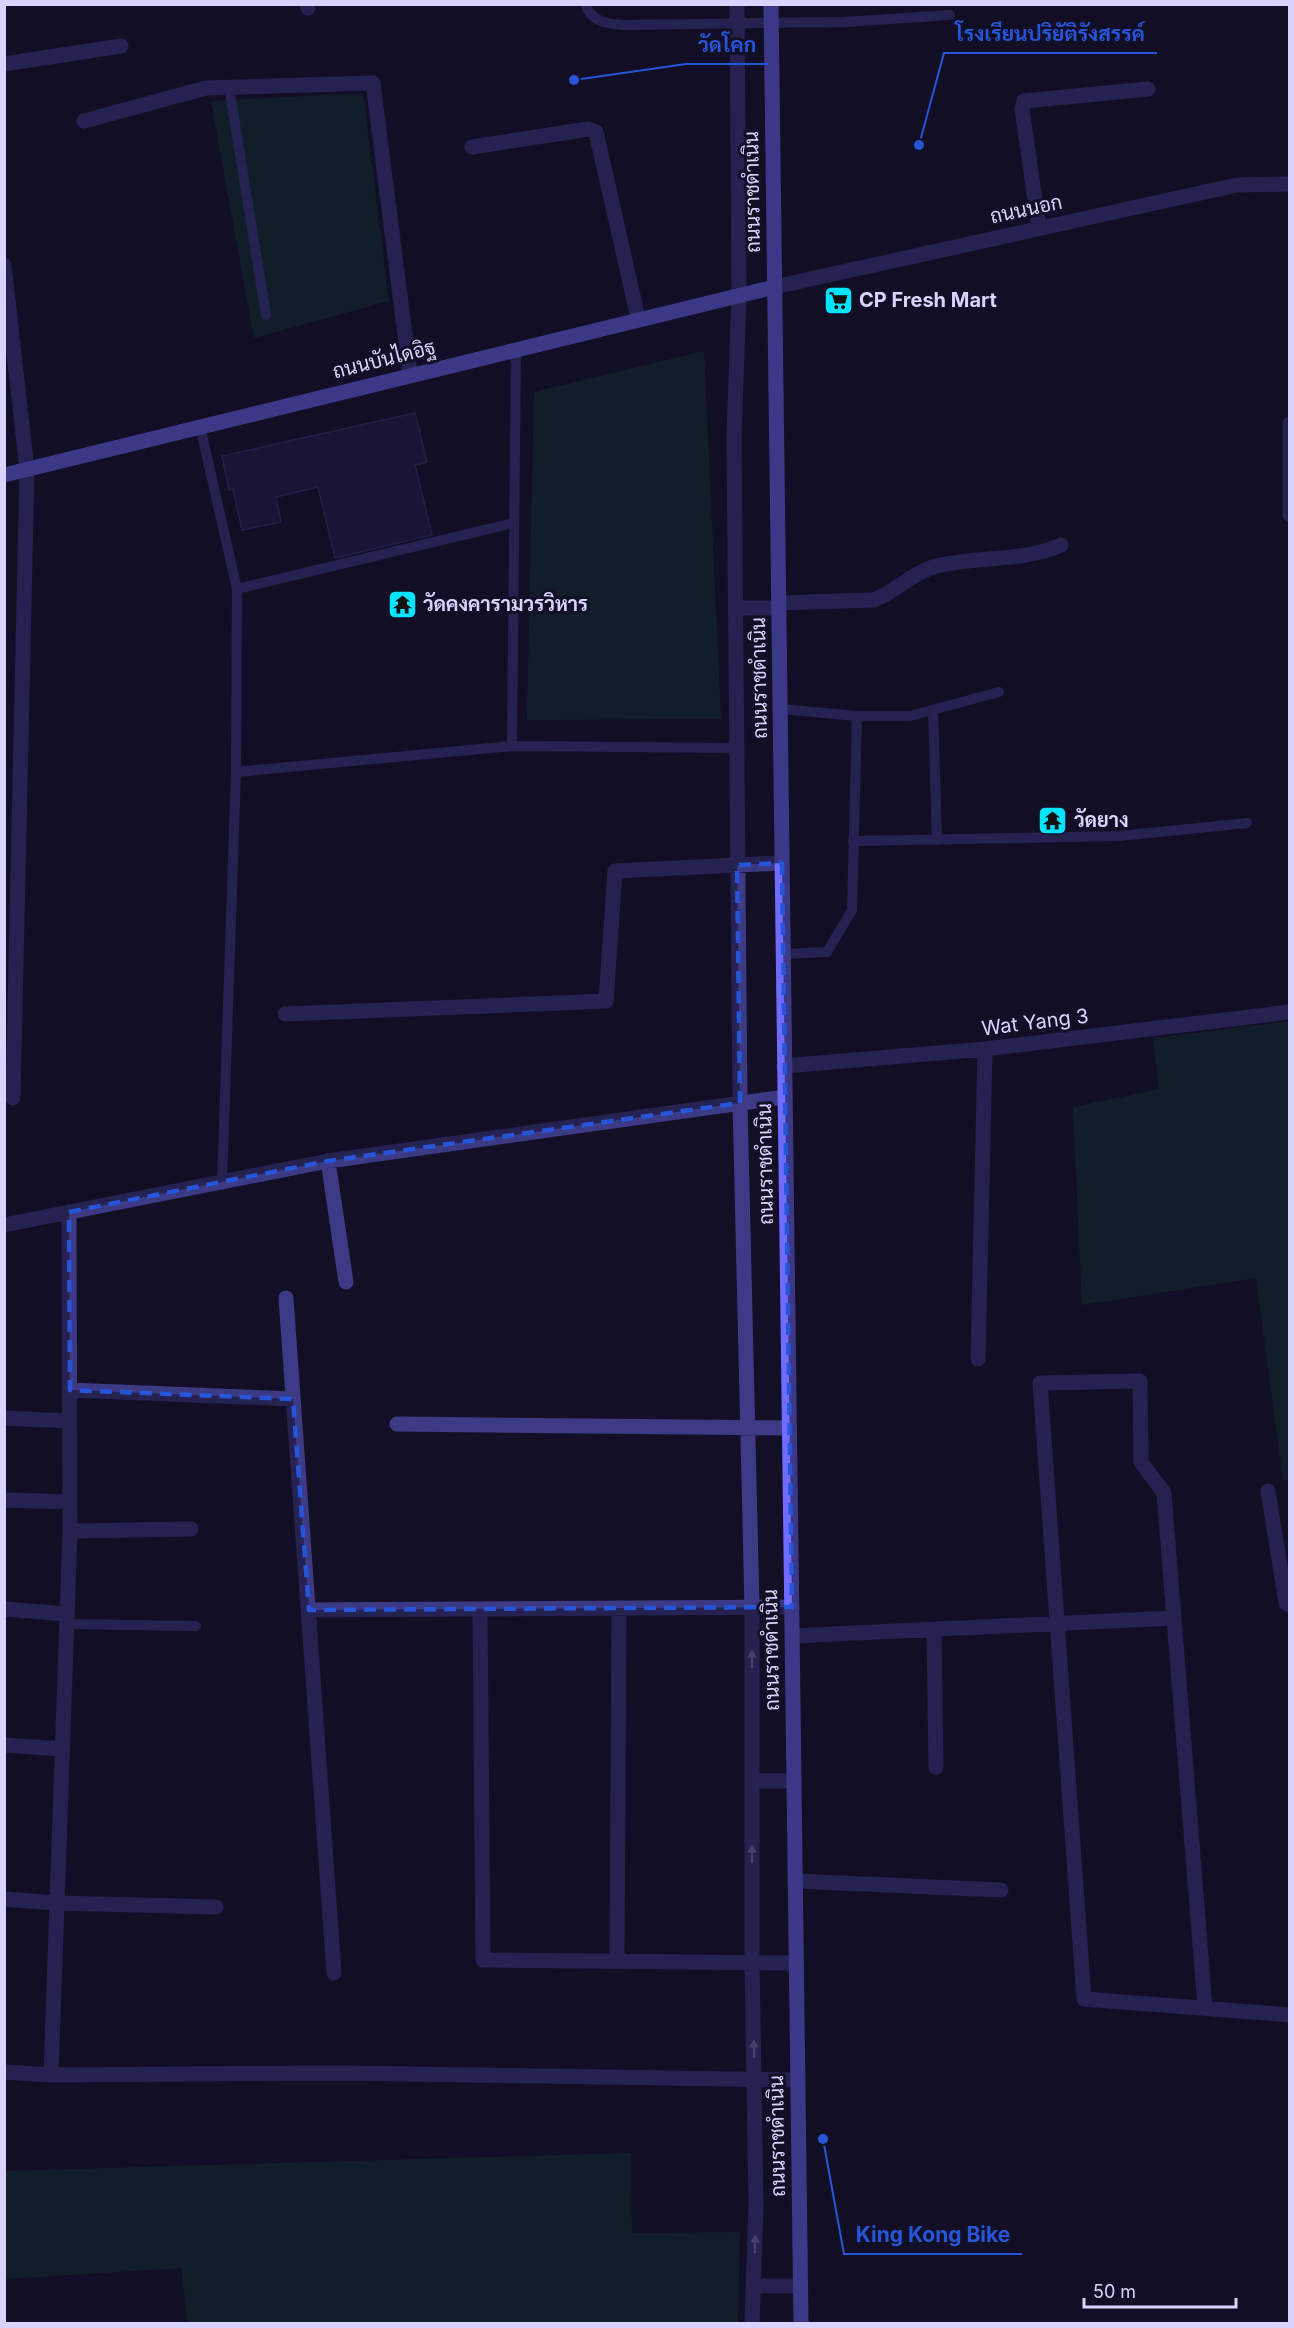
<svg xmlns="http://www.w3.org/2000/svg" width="1294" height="2328" font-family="Inter,Sarabun,sans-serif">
	<rect width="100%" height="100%" fill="#130f26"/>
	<path fill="#12302f" d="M363,93l26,208 -135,37 -43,-237z
		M704,351l17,368 -194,1 7,-328z
		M1289,1021l1,459h-7l-27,-202 -174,27 -9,-198 86,-18 -6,-51z
		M631,2153l1,80 108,-1 -2,91h-550l-7,-55 -176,11v-108z"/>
	<path fill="#241b47" stroke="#3b2d73" stroke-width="1.5" d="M415,413l12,49 -12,3 17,70 -97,23 -17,-71 -42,10 5,25 -39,8 -9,-41 -4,1 -7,-34z"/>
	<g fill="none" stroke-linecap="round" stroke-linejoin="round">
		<path stroke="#3d3a85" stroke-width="10" d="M585,4c6,17 21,20 38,21l221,-3 106,-7
			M229,87l37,228
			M200,426l37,163 277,-66
			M780,709l77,7h53l89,-24
			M933,710l4,130
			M512,746l4,-398
			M236,772l1,-183
			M853,841l267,-5 127,-13
			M783,954l44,-2 25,-42 5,-194
			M222,1183l14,-411 276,-26 225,2
			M67,1624l129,2"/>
		<path stroke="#3d3a85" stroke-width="15" d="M307,4l1,4
			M737,4l2,290 -5,143 6,666 12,504v355l4,242 -4,120
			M4,64l117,-18
			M84,121l122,-33 167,-5 37,291
			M472,147l116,-18 8,3 42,186
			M1039,228l-17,-119 2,-8 124,-12
			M1290,424v91
			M779,603l94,-3c22,-7 37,-26 60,-33 42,-12 88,-4 128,-22
			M736,608h43
			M285,1014l321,-13 9,-130 167,-8
			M784,1066l201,-17 305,-37
			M13,1098l14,-629
			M328,1161l18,121
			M4,1225l324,-64 457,-64
			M286,1298l48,675
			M978,1359l7,-310
			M70,1390l223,9
			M4,1418l65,3
			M397,1424l392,4
			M1268,1491l18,112 4,2
			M4,1500l66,2
			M70,1531l121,-2
			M4,1609l63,5
			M480,1609l3,351 313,3
			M309,1610l483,-3
			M934,1631l2,136
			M792,1636l380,-18
			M4,1745l58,4
			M752,1781h42
			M795,1881l206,9
			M4,1899l53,4 159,4
			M617,1959l2,-351
			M1205,2007l-41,-514 -23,-31 -1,-81 -100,2 44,616 206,16
			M4,2072l47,3 288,-2 458,7
			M51,2075l19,-544 -1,-319
			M754,2286h46"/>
		<path stroke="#3d3a85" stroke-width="15" d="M4,265l23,204
			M774,287l463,-102 53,-1"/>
		<path stroke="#6f6bff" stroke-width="15" d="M771,4l30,2320
			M4,475l770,-188"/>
	</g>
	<defs><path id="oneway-solid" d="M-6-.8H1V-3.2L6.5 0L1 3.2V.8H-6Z" transform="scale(1.5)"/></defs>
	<g fill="#837fbc">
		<use href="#oneway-solid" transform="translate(752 1659) rotate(-90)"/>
		<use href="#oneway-solid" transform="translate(752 1854) rotate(-90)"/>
		<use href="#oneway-solid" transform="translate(754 2049) rotate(-91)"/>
		<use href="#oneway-solid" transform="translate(755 2244) rotate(-88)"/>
	</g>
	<path d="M0 0H1294V2328H0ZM782,863l10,744 -483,3 -16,-211 -223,-9 -1,-178 259,-51 412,-58 -3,-238z" fill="#130f26" fill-opacity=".55" fill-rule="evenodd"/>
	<path fill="none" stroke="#2655da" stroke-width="4.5" stroke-dasharray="12 8" stroke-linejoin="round" d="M782,863l10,744 -483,3 -16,-211 -223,-9 -1,-178 259,-51 412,-58 -3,-238z"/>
	<defs>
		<symbol id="supermarket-square" viewBox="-11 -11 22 22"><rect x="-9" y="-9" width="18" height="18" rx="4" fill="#00e5ff" stroke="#130f26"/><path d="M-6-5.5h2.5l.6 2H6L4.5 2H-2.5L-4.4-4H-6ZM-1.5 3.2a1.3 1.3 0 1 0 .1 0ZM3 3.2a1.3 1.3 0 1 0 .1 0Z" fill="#111"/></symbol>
		<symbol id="temple-square" viewBox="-11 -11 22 22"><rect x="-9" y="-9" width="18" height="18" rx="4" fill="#00e5ff" stroke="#130f26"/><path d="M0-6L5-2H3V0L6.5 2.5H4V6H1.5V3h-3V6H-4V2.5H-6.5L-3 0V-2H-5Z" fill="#111"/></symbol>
	</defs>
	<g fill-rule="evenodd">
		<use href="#supermarket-square" x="822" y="284" width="33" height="33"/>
		<use href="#temple-square" x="386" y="588" width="33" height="33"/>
		<use href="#temple-square" x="1036" y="804" width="33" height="33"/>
	</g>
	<g text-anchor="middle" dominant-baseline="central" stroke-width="6" stroke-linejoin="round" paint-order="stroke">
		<g font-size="20" fill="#d9d4ff" stroke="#130f26">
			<text transform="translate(752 192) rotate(-91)">ถนนราชดำเนิน</text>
			<text transform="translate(1026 209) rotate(-12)">ถนนนอก</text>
			<text transform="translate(384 359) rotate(-14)">ถนนบันไดอิฐ</text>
			<text transform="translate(759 678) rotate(-91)">ถนนราชดำเนิน</text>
			<text transform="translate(1035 1022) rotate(-7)">Wat Yang 3</text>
			<text transform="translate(765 1164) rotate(-91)">ถนนราชดำเนิน</text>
			<text transform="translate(771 1650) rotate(-91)">ถนนราชดำเนิน</text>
			<text transform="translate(777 2136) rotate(-91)">ถนนราชดำเนิน</text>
		</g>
		<g font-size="20" font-weight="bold" fill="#d9d4ff" stroke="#130f26" text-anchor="start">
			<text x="859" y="300">CP Fresh Mart</text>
			<text x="423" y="604">วัดคงคารามวรวิหาร</text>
			<text x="1074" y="820">วัดยาง</text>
		</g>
	</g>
	<path fill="none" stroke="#2655da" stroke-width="2" d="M919 145L944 53H1157M574 80L686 64H768M823 2139L844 2254H1022"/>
	<g fill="#2655da" stroke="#130f26" stroke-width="2">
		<circle cx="919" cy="145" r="6"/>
		<circle cx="574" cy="80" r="6"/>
		<circle cx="823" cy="2139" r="6"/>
	</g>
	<g font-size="21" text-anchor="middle" font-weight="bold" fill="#2655da" stroke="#130f26" stroke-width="6" stroke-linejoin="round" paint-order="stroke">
		<text x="1050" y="41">โรงเรียนปริยัติรังสรรค์</text>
		<text x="727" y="52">วัดโคก</text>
		<text x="933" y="2242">King Kong Bike</text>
	</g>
	<rect width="1294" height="2328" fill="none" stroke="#d9d4ff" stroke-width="12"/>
	<path d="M1084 2298v9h152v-9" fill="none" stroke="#d9d4ff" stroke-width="3"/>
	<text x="1093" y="2298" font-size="18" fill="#d9d4ff" stroke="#130f26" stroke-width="4.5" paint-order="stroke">50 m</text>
</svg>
